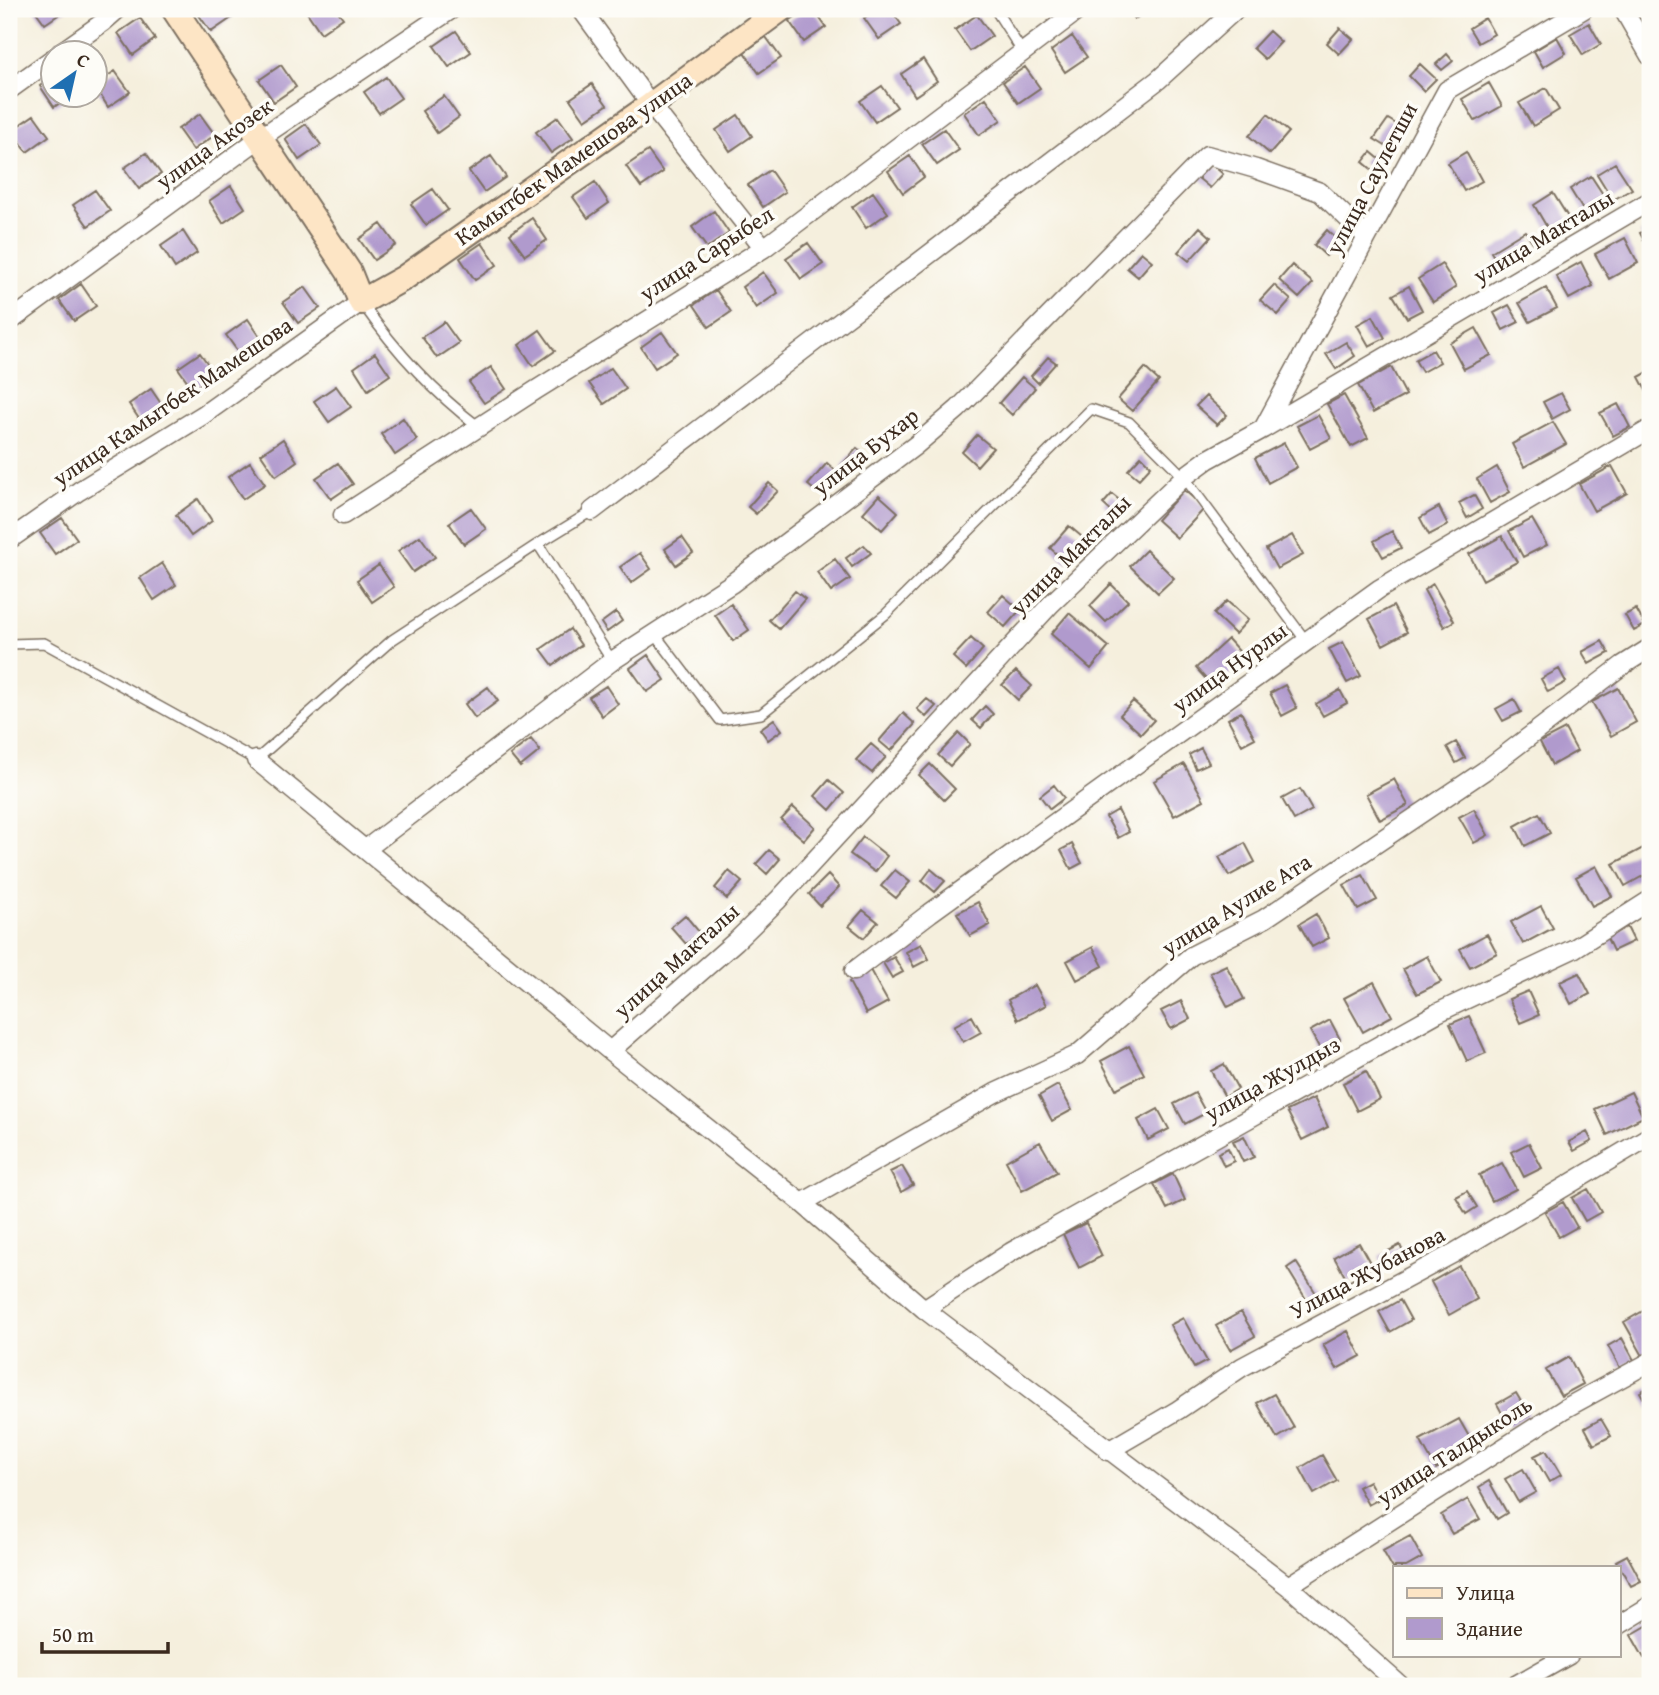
<svg xmlns="http://www.w3.org/2000/svg" width="1659" height="1695" font-family="'Gentium Book Plus',serif">
	<rect width="100%" height="100%" fill="#fdfcf7"/>
	<filter id="ink" filterUnits="userSpaceOnUse"><feTurbulence type="fractalNoise" baseFrequency=".0143" numOctaves="2"/><feDisplacementMap in="SourceGraphic" scale="14" xChannelSelector="R" yChannelSelector="G"/><feConvolveMatrix kernelMatrix="1 2 1 2 8 2 1 2 1" color-interpolation-filters="sRGB"/></filter>
	<filter id="wash" filterUnits="userSpaceOnUse"><feTurbulence type="fractalNoise" baseFrequency=".00686" numOctaves="4" result="noise"/><feDisplacementMap in="SourceGraphic" scale="28" xChannelSelector="R" yChannelSelector="G"/><feGaussianBlur stdDeviation="1.57" result="paint"/><feColorMatrix in="noise" values="0 0 0 0 0 0 0 0 0 0 0 0 0 0 0 0 0 1.4 0 .05"/><feComposite in="paint" operator="in"/></filter>
	<g filter="url(#wash)">
		<rect width="100%" height="100%" fill="#f5efdd"/>
		<g id="blocks">
			<path fill="#b09acd" d="M34,9h33l-22,15z
				M199,9h28l6,8 -22,15 -15,-21z
				M310,9h26l7,9 -22,15 -15,-22z
				M807,9h6l13,18 -22,15 -15,-21z
				M877,9h13l11,15 -22,15 -15,-21z
				M1128,9h22l-15,10z
				M977,15l15,21 -22,15 -15,-21z
				M140,18l15,21 -22,16 -15,-22z
				M1485,18l9,16 -16,9 -9,-15z
				M1589,23l12,21 -18,11 -13,-21z
				M1340,28l13,11 -14,15 -12,-11z
				M456,31l15,21 -22,15 -15,-21z
				M1269,31l12,11 -16,17 -12,-11z
				M1072,36l15,21 -22,15 -14,-21z
				M766,37l15,21 -22,15 -15,-21z
				M1557,37l9,16 -23,14 -9,-16z
				M1447,54l6,7 -11,9 -6,-6z
				M923,59l14,22 -22,15 -14,-22z
				M1420,64l16,15 -12,12 -15,-15z
				M281,65l15,22 -22,15 -15,-22z
				M1025,67l15,21 -22,15 -15,-21z
				M115,71l15,21 -22,15 -14,-22z
				M52,77v17h21l-19,13 -14,-21z
				M386,77l15,21 -22,15 -15,-21z
				M1489,83l13,23 -27,15 -13,-22z
				M592,84l15,21 -22,15 -15,-21z
				M882,86l15,21 -22,15 -15,-21z
				M1546,88l13,22 -26,16 -14,-23z
				M444,96l15,21 -22,16 -15,-22z
				M986,98l15,22 -22,15 -15,-22z
				M200,114l15,21 -22,15 -15,-21z
				M1268,114l21,18 -19,22 -21,-18z
				M34,115l15,21 -22,16 -15,-22z
				M738,115l14,21 -22,15 -14,-21z
				M558,117l15,21 -22,15 -15,-21z
				M1388,119l13,8 -14,20 -13,-8z
				M306,124l15,21 -22,15 -14,-21z
				M944,129l15,21 -22,15 -15,-21z
				M648,151l15,21 -22,15 -15,-21z
				M1371,152l12,10 -8,10 -12,-10z
				M1466,152l16,29 -18,10 -16,-28z
				M146,153l15,21 -22,15 -15,-21z
				M491,156l15,21 -22,15 -15,-21z
				M910,156l14,21 -21,16 -15,-22z
				M1615,163l17,26 -19,11 -16,-26z
				M1211,164l12,10 -13,14 -12,-10z
				M770,170l15,22 -22,15 -15,-22z
				M1591,176l17,26 -22,13 -16,-26z
				M595,182l14,21 -21,15 -15,-21z
				M231,186l14,22 -22,15 -14,-22z
				M433,189l15,21 -22,15 -15,-21z
				M95,190l15,21 -22,15 -15,-21z
				M873,192l15,21 -22,15 -14,-21z
				M1553,193l18,29 -20,12 -17,-29z
				M714,211l15,22 -22,15 -15,-21z
				M532,218l15,22 -22,15 -15,-21z
				M381,224l15,21 -22,15 -15,-21z
				M1200,227l11,10 -22,24 -11,-9z
				M1650,228v24l-10,-19z
				M1327,230l12,11 -13,15 -12,-11z
				M183,231l14,22 -22,15 -14,-22z
				M1525,231l9,13 -34,22 -9,-14z
				M1625,238l13,25 -29,16 -14,-25z
				M482,243l15,22 -22,15 -15,-22z
				M808,243l15,21 -22,15 -15,-21z
				M1141,252l11,9 -14,16 -11,-9z
				M1581,262l12,24 -24,13 -13,-23z
				M1442,264l14,23 -23,15 -15,-23z
				M1292,265l21,18 -14,15 -20,-18z
				M763,272l15,21 -22,15 -14,-21z
				M81,284l15,22 -22,15 -15,-21z
				M1274,285l17,15 -13,15 -18,-15z
				M1409,286l13,24 -15,8 -14,-23z
				M305,287l15,21 -22,15 -15,-21z
				M1546,288l11,20 -27,14 -11,-19z
				M716,290l15,22 -22,15 -15,-22z
				M1509,305l10,17 -16,8 -9,-17z
				M1373,316l12,22 -16,8 -12,-21z
				M248,319l15,22 -22,15 -15,-21z
				M444,322l15,21 -22,15 -15,-21z
				M1476,328l15,27 -27,14 -14,-26z
				M540,330l15,21 -22,15 -14,-21z
				M662,332l15,21 -22,15 -14,-21z
				M1346,342l9,14 -19,13 -10,-15z
				M1433,350l7,12 -18,10 -7,-12z
				M200,353l15,21 -22,15 -15,-21z
				M375,353l15,22 -22,15 -14,-22z
				M1048,357l8,6 -18,20 -7,-7z
				M491,367l15,22 -22,14 -15,-21z
				M1391,367l15,28 -33,18 -15,-28z
				M611,368l15,21 -22,15 -15,-21z
				M1145,368l14,13 -27,30 -14,-12z
				M1650,371v27l-11,-21z
				M1022,377l13,11 -23,27 -13,-12z
				M336,386l15,21 -22,15 -15,-21z
				M151,389l15,22 -22,15 -15,-22z
				M1561,393l9,16 -18,10 -9,-17z
				M1344,395l24,43 -17,9 -24,-43z
				M1206,396l21,19 -10,10 -21,-19z
				M1618,404l12,23 -17,9 -13,-23z
				M1318,415l13,23 -21,11 -13,-23z
				M403,418l14,22 -22,15 -14,-21z
				M1553,422l13,22 -42,23 -12,-23z
				M977,435l16,13 -16,18 -15,-14z
				M283,439l14,22 -21,15 -15,-22z
				M1284,443l13,24 -29,16 -13,-25z
				M857,448l6,5 -16,19 -6,-6z
				M1141,456l10,10 -12,13 -11,-9z
				M250,462l15,22 -22,15 -15,-22z
				M338,463l15,21 -22,15 -15,-21z
				M827,463l11,10 -19,21 -11,-9z
				M1612,466l15,27 -33,18 -15,-27z
				M1497,467l13,25 -20,11 -13,-24z
				M769,483l9,8 -22,23 -8,-7z
				M1184,490l21,18 -28,30 -20,-18z
				M1112,494l12,10 -9,11 -12,-11z
				M879,495l19,17 -16,18 -19,-17z
				M1474,495l8,14 -15,9 -8,-15z
				M198,499l14,22 -21,15 -15,-21z
				M1439,507l9,18 -19,10 -9,-17z
				M471,508l15,21 -22,15 -15,-21z
				M62,518l15,21 -22,15 -15,-21z
				M1532,519l15,26 -24,12 -14,-26z
				M1069,526l18,15 -20,22 -17,-15z
				M1392,531l9,17 -18,9 -9,-16z
				M1292,535l11,20 -26,14 -11,-20z
				M420,536l15,21 -22,15 -15,-21z
				M1502,536l15,26 -34,18 -14,-26z
				M682,537l11,16 -17,12 -11,-16z
				M864,545l7,8 -19,14 -6,-9z
				M1146,550l28,28 -16,15 -28,-27z
				M640,553l11,16 -20,14 -11,-16z
				M835,559l15,20 -19,13 -14,-20z
				M162,563l14,22 -22,15 -14,-22z
				M379,565l15,22 -22,15 -15,-22z
				M1111,584l17,17 -22,21 -16,-16z
				M1433,584l21,37 -10,6 -20,-37z
				M795,591l10,8 -26,30 -10,-9z
				M1003,595l17,15 -15,17 -17,-15z
				M1227,601l21,19 -13,14 -21,-20z
				M731,604l18,26 -16,11 -18,-26z
				M1393,606l14,26 -24,13 -14,-26z
				M1636,609l9,16 -11,6 -9,-16z
				M616,612l6,9 -15,11 -6,-9z
				M1069,613l40,34 -18,22 -40,-35z
				M570,629l11,16 -28,20 -12,-16z
				M971,638l12,11 -17,20 -13,-12z
				M1228,639l18,20 -32,29 -18,-20z
				M1602,641l7,12 -20,11 -7,-12z
				M1343,642l18,34 -14,7 -18,-34z
				M648,655l17,25 -18,12 -17,-24z
				M1559,669l7,13 -18,10 -7,-13z
				M1016,671l16,15 -14,14 -16,-15z
				M1285,685l12,23 -15,8 -12,-23z
				M606,686l12,18 -16,12 -13,-19z
				M488,687l10,14 -23,17 -10,-14z
				M1618,688l18,34 -25,14 -19,-34z
				M1340,690l7,13 -24,13 -7,-12z
				M927,699l9,7 -10,11 -9,-8z
				M1514,699l7,13 -18,9 -7,-12z
				M1133,701l21,19 -13,14 -21,-19z
				M985,706l8,8 -12,14 -9,-8z
				M1241,712l14,26 -13,7 -14,-26z
				M903,713l12,11 -24,27 -12,-10z
				M774,719l8,11 -14,10 -8,-11z
				M1565,729l12,22 -25,14 -12,-23z
				M959,733l11,11 -20,22 -12,-11z
				M531,739l9,12 -20,16 -10,-12z
				M1456,742l9,16 -9,5 -9,-16z
				M871,744l15,13 -14,16 -16,-13z
				M1201,748l8,15 -13,6 -7,-14z
				M930,764l25,25 -11,11 -25,-25z
				M1184,764l20,36 -30,16 -20,-35z
				M1394,779l14,26 -28,15 -14,-26z
				M829,780l15,13 -14,17 -15,-14z
				M1054,785l10,13 -14,11 -10,-13z
				M1300,789l12,21 -18,10 -12,-21z
				M793,807l22,20 -11,13 -23,-20z
				M1474,809l14,26 -14,8 -15,-26z
				M1118,810l11,22 -11,6 -12,-21z
				M1539,813l11,20 -25,13 -10,-20z
				M863,837l24,19 -12,16 -25,-18z
				M1245,843l10,19 -26,14 -10,-19z
				M1072,844l10,19 -11,6 -10,-19z
				M1643,848l7,12v12l-25,14 -12,-22z
				M769,850l11,9 -13,15 -11,-10z
				M1596,866l16,30 -20,10 -16,-29z
				M931,869l14,12 -10,11 -13,-11z
				M895,870l15,12 -14,16 -15,-12z
				M729,871l13,11 -15,17 -12,-11z
				M828,875l11,12 -19,19 -11,-12z
				M1363,875l14,25 -19,10 -14,-25z
				M978,902l12,23 -20,11 -13,-23z
				M1541,906l12,22 -30,16 -12,-22z
				M863,910l15,12 -14,16 -15,-12z
				M1316,914l13,24 -17,9 -13,-23z
				M685,915l15,18 -14,11 -15,-17z
				M1627,927l7,14 -21,10 -7,-15z
				M1487,934l10,19 -27,14 -10,-18z
				M921,944l8,15 -15,8 -8,-15z
				M1093,947l10,19 -26,14 -10,-19z
				M1427,956l14,26 -24,12 -14,-25z
				M894,957l9,15 -11,6 -9,-15z
				M1226,965l18,34 -16,8 -18,-34z
				M870,970l18,32 -22,12 -17,-32z
				M1579,973l11,21 -19,10 -11,-22z
				M1374,982l18,34 -29,16 -19,-34z
				M1035,985l11,20 -28,15 -10,-20z
				M1528,991l11,24 -19,8 -11,-24z
				M1181,1001l9,18 -19,10 -10,-18z
				M972,1016l9,16 -18,10 -9,-16z
				M1469,1016l17,37 -19,8 -17,-37z
				M1330,1020l10,19 -20,10 -10,-18z
				M1129,1046l15,28 -28,15 -15,-28z
				M1224,1064l14,25 -13,8 -14,-26z
				M1366,1071l14,28 -23,12 -14,-28z
				M1058,1085l14,25 -20,11 -13,-25z
				M1631,1092l12,25 -36,18 -12,-26z
				M1195,1093l11,20 -21,11 -11,-20z
				M1314,1098l14,29 -26,13 -15,-29z
				M1158,1109l11,20 -21,11 -10,-20z
				M1587,1132l5,9 -18,10 -5,-9z
				M1244,1136l10,21 -11,5 -10,-21z
				M1040,1142l17,30 -35,19 -16,-30z
				M1529,1143l13,25 -18,9 -13,-25z
				M1228,1148l6,13 -10,5 -6,-13z
				M1502,1163l14,26 -24,12 -13,-26z
				M902,1166l11,19 -12,7 -11,-20z
				M1173,1174l12,26 -18,9 -13,-25z
				M1588,1189l13,23 -16,9 -13,-23z
				M1467,1191l10,16 -11,7 -10,-17z
				M1563,1202l14,25 -18,10 -14,-25z
				M1086,1223l16,33 -23,12 -16,-34z
				M1359,1243l14,25 -25,14 -14,-25z
				M1400,1245l3,7 -21,11 -3,-7z
				M1296,1262l23,36 -10,6 -22,-36z
				M1459,1266l18,33 -28,16 -18,-33z
				M1400,1300l11,20 -21,12 -11,-20z
				M1650,1307v45l-7,4 -19,-34z
				M1241,1312l14,24 -25,14 -14,-24z
				M1183,1318l24,43 -13,7 -24,-43z
				M1348,1331l13,25 -24,13 -14,-24z
				M1622,1338l12,22 -14,8 -12,-22z
				M1569,1357l14,27 -22,12 -15,-26z
				M1650,1386v24l-10,-18z
				M1516,1393l13,22 -20,11 -12,-22z
				M1274,1394l20,34 -17,10 -20,-35z
				M1459,1419l16,28 -39,22 -16,-29z
				M1601,1419l10,17 -17,9 -9,-17z
				M1546,1450l15,25 -12,7 -15,-26z
				M1322,1455l15,26 -23,13 -14,-26z
				M1523,1469l13,23 -18,10 -13,-23z
				M1369,1481l10,18 -11,6 -10,-18z
				M1489,1481l18,32 -10,6 -18,-32z
				M1468,1499l12,20 -28,15 -11,-19z
				M1410,1536l12,22 -16,9h-11v5l-12,-21z
				M1627,1555l14,26 -10,5 -15,-25z
				M1650,1624v31l-6,3 -13,-23z"/>
		</g>
	</g>
	<g filter="url(#ink)">
		<use href="#blocks" fill-opacity="0" stroke="#7c6f61" stroke-width="2"/>
		<g fill="none" stroke-linecap="round" stroke-linejoin="round">
			<defs>
				<path id="lane" d="M995,9l28,44
					M362,303c32,46 72,90 117,124
					M538,544l74,117
					M654,633l66,87 41,-6 125,-100 205,-205 38,13 55,55 122,164
					M9,644l35,-1 212,117 136,-120 146,-96 54,-33"/>
				<path id="street" d="M581,9l70,96 113,143
					M1623,9l27,47
					M61,52l41,-29 16,-14
					M9,90l43,-31
					M9,322l251,-184 192,-129
					M1263,429l184,-339 137,-81
					M592,511l566,-431 78,-71
					M343,515l193,-125 228,-142 316,-239
					M9,540l70,-49 124,-76 158,-113
					M256,760l354,291 192,152 122,106 364,277 113,100
					M366,849l246,-188 119,-77 185,-139 42,-36 249,-254 49,14 64,23 47,45
					M854,971l76,-58 449,-324 271,-160
					M610,1051l126,-110 42,-41 273,-296 133,-127 23,-17 56,-31 387,-228
					M802,1203l193,-110 82,-38 114,-99 73,-37 220,-148 139,-106 27,-17
					M924,1309l87,-57 426,-239 138,-65 75,-48
					M1108,1451l70,-41 64,-43 212,-114 196,-117
					M1288,1586l276,-177 86,-47
					M1619,1625l31,-19
					M1514,1686l55,-31"/>
				<path id="secondary" d="M174,9l175,263 12,30 43,-24 247,-173 130,-96"/>
			</defs>
			<use href="#lane" stroke="#7c6f61" stroke-width="12"/>
			<use href="#street" stroke="#7c6f61" stroke-width="21"/>
			<use href="#secondary" stroke="#7c6f61" stroke-width="28"/>
			<use href="#lane" stroke="#fff" stroke-width="9"/>
			<use href="#street" stroke="#fff" stroke-width="18"/>
			<use href="#secondary" stroke="#fde5c5" stroke-width="24"/>
		</g>
	</g>
	<g text-anchor="middle" dominant-baseline="central" stroke-width="7" stroke-linejoin="round" paint-order="stroke">
		<g font-size="23" fill="#3b2a1e" stroke="#fdfcf7">
			<text transform="translate(214 143) rotate(-36)">улица Акозек</text>
			<text transform="translate(573 158) rotate(-35)">Камытбек Мамешова улица</text>
			<text transform="translate(1371 178) rotate(-62)">улица Саулетши</text>
			<text transform="translate(1543 236) rotate(-31)">улица Макталы</text>
			<text transform="translate(706 253) rotate(-33)">улица Сарыбел</text>
			<text transform="translate(172 401) rotate(-34)">улица Камытбек Мамешова</text>
			<text transform="translate(865 451) rotate(-38)">улица Бухар</text>
			<text transform="translate(1070 554) rotate(-45)">улица Макталы</text>
			<text transform="translate(1229 667) rotate(-36)">улица Нурлы</text>
			<text transform="translate(1236 904) rotate(-32)">улица Аулие Ата</text>
			<text transform="translate(676 960) rotate(-42)">улица Макталы</text>
			<text transform="translate(1272 1078) rotate(-29)">улица Жулдыз</text>
			<text transform="translate(1367 1272) rotate(-28)">Улица Жубанова</text>
			<text transform="translate(1454 1450) rotate(-33)">улица Талдыколь</text>
		</g>
	</g>
	<rect width="1659" height="1695" fill="none" stroke="#fdfcf7" stroke-width="35"/>
	<rect x="1393" y="1566" width="228" height="91" fill="#fdfcf7" stroke="#afa8a0" stroke-width="2"/>
	<rect x="1407" y="1588" width="35" height="10" fill="#fde5c5" stroke="#afa8a0" stroke-width="2"/>
	<text x="1456" y="1600" font-size="21" fill="#3b2a1e">Улица</text>
	<rect x="1407" y="1618" width="35" height="21" fill="#b09acd" stroke="#afa8a0" stroke-width="2"/>
	<text x="1456" y="1636" font-size="21" fill="#3b2a1e">Здание</text>
	<g transform="translate(74 74) rotate(34)"><circle r="33" fill="#fdfcf7" stroke="#afa8a0" stroke-width="2"/>
	<path d="M0-5L12 26L0 18L-12 26Z" fill="#1f6fb2"/>
	<text y="-10" font-size="19" font-weight="bold" text-anchor="middle" fill="#3b2a1e">С</text>
	</g>
	<path d="M42 1642v10h126v-10" fill="none" stroke="#3b2a1e" stroke-width="3.5"/>
	<text x="52" y="1642" font-size="21" fill="#3b2a1e" stroke="#fdfcf7" stroke-width="5" paint-order="stroke">50 m</text>
</svg>
